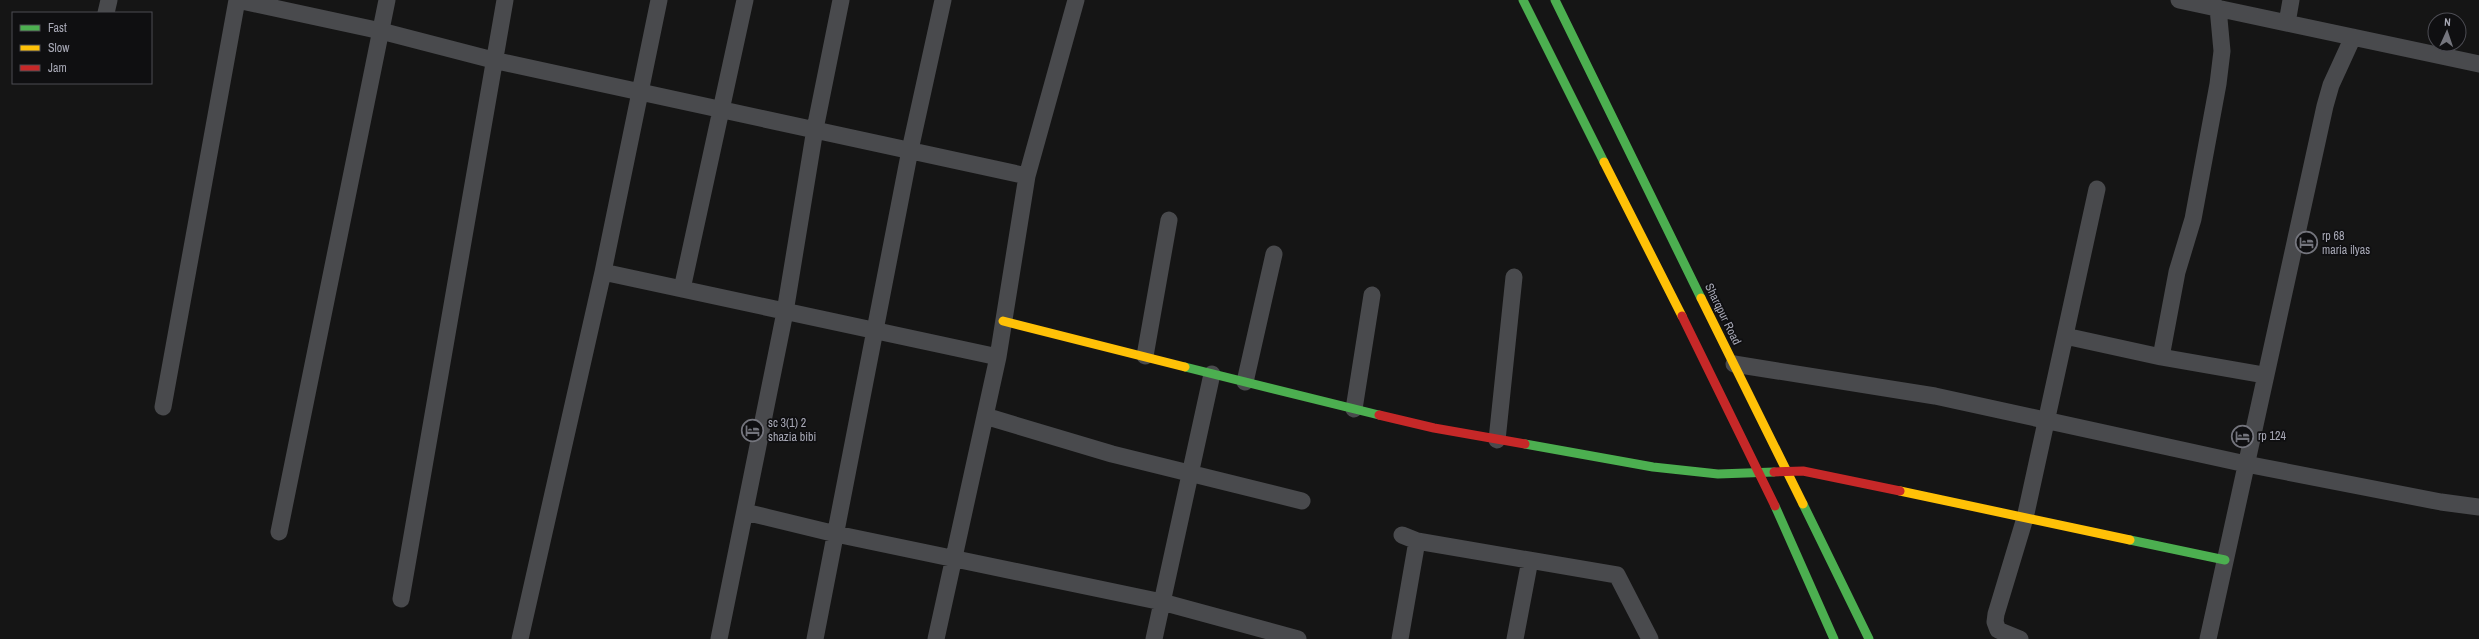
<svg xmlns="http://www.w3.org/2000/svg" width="2479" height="639" font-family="'Archivo Narrow',sans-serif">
	<rect width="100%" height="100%" fill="#151515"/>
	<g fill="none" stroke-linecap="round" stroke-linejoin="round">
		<path stroke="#494a4d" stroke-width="17" d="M237,0l144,31 112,29 534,116
			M2179,0l300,64
			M106,13l3,-13
			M2287,23l4,-23
			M603,272l395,85
			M682,289l63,-289
			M2065,336l96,21 103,18
			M1145,356l24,-136
			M2161,357l16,-85 16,-53 25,-135 4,-33 -4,-43
			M1734,364l201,32 311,68 195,38 38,5
			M1245,382l29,-128
			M163,407l74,-407
			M1354,409l18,-114
			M985,416l127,38 190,47
			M1497,440l17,-163
			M745,512l91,22 326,68 136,37
			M279,532l108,-532
			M1402,535l15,6 200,34 33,64
			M401,599l104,-599
			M520,639l83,-367 56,-272
			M719,639l66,-327 30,-183 26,-129
			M815,639l95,-489 33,-150
			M936,639l62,-282 29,-181 49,-176
			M1154,639l58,-265
			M1400,639l17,-98
			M1515,639l15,-79
			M2020,639l-22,-9 -3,-8 1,-8 29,-96 72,-329
			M2208,639l117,-533 6,-21 22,-48"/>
		<path stroke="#4caf50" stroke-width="9" d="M1523,0l81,162
			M1555,0l146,298
			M1185,367l194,48
			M1525,444l128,23 65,7 56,-2
			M1803,504l66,135
			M1775,506l59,133
			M2130,540l95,20"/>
		<path stroke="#ffc107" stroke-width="9" d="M1604,162l78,154
			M1701,298l102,206
			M1003,321l182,46
			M1900,491l230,49"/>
		<path stroke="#c62828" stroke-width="9" d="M1682,316l93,190
			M1379,415l55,13 91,16
			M1774,472l29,-1 97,20"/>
	</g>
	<defs>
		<symbol id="hotel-ring" viewBox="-11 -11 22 22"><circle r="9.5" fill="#0f0f11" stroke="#74757d" stroke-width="1.5"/><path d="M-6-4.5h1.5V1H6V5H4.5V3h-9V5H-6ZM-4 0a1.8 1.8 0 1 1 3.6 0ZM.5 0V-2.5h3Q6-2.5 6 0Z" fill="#74757d"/></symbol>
	</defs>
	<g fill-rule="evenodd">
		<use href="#hotel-ring" x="2294" y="230" width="25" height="25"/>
		<use href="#hotel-ring" x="740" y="418" width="25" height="25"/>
		<use href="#hotel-ring" x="2230" y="424" width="25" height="25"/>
	</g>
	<g text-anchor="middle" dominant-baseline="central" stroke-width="3.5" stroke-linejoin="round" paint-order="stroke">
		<g font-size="12" fill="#a7a8b5" stroke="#0f0f11" text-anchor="start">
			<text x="2322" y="236">rp 68<tspan x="2322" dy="14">maria ilyas</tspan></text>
			<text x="768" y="423">sc 3(1) 2<tspan x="768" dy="14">shazia bibi</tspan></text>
			<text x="2258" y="436">rp 124</text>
		</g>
		<g font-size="12" fill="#a7a8b5" stroke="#0f0f11">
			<text transform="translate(1723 314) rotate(64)">Sharqpur Road</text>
		</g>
	</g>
	<rect x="12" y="12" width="140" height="72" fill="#0f0f11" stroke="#4c4c53"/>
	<rect x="20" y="25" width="20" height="6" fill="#4caf50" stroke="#4c4c53"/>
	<text x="48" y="32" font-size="12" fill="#a7a8b5">Fast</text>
	<rect x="20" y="45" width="20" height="6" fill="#ffc107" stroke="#4c4c53"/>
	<text x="48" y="52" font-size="12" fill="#a7a8b5">Slow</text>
	<rect x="20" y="65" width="20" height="6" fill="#c62828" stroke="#4c4c53"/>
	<text x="48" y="72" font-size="12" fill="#a7a8b5">Jam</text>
	<g transform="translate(2447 32) rotate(3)"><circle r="19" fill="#0f0f11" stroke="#4c4c53"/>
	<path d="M0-3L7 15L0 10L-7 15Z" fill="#74757d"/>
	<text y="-6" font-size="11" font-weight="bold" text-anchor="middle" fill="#a7a8b5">N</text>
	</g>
</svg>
